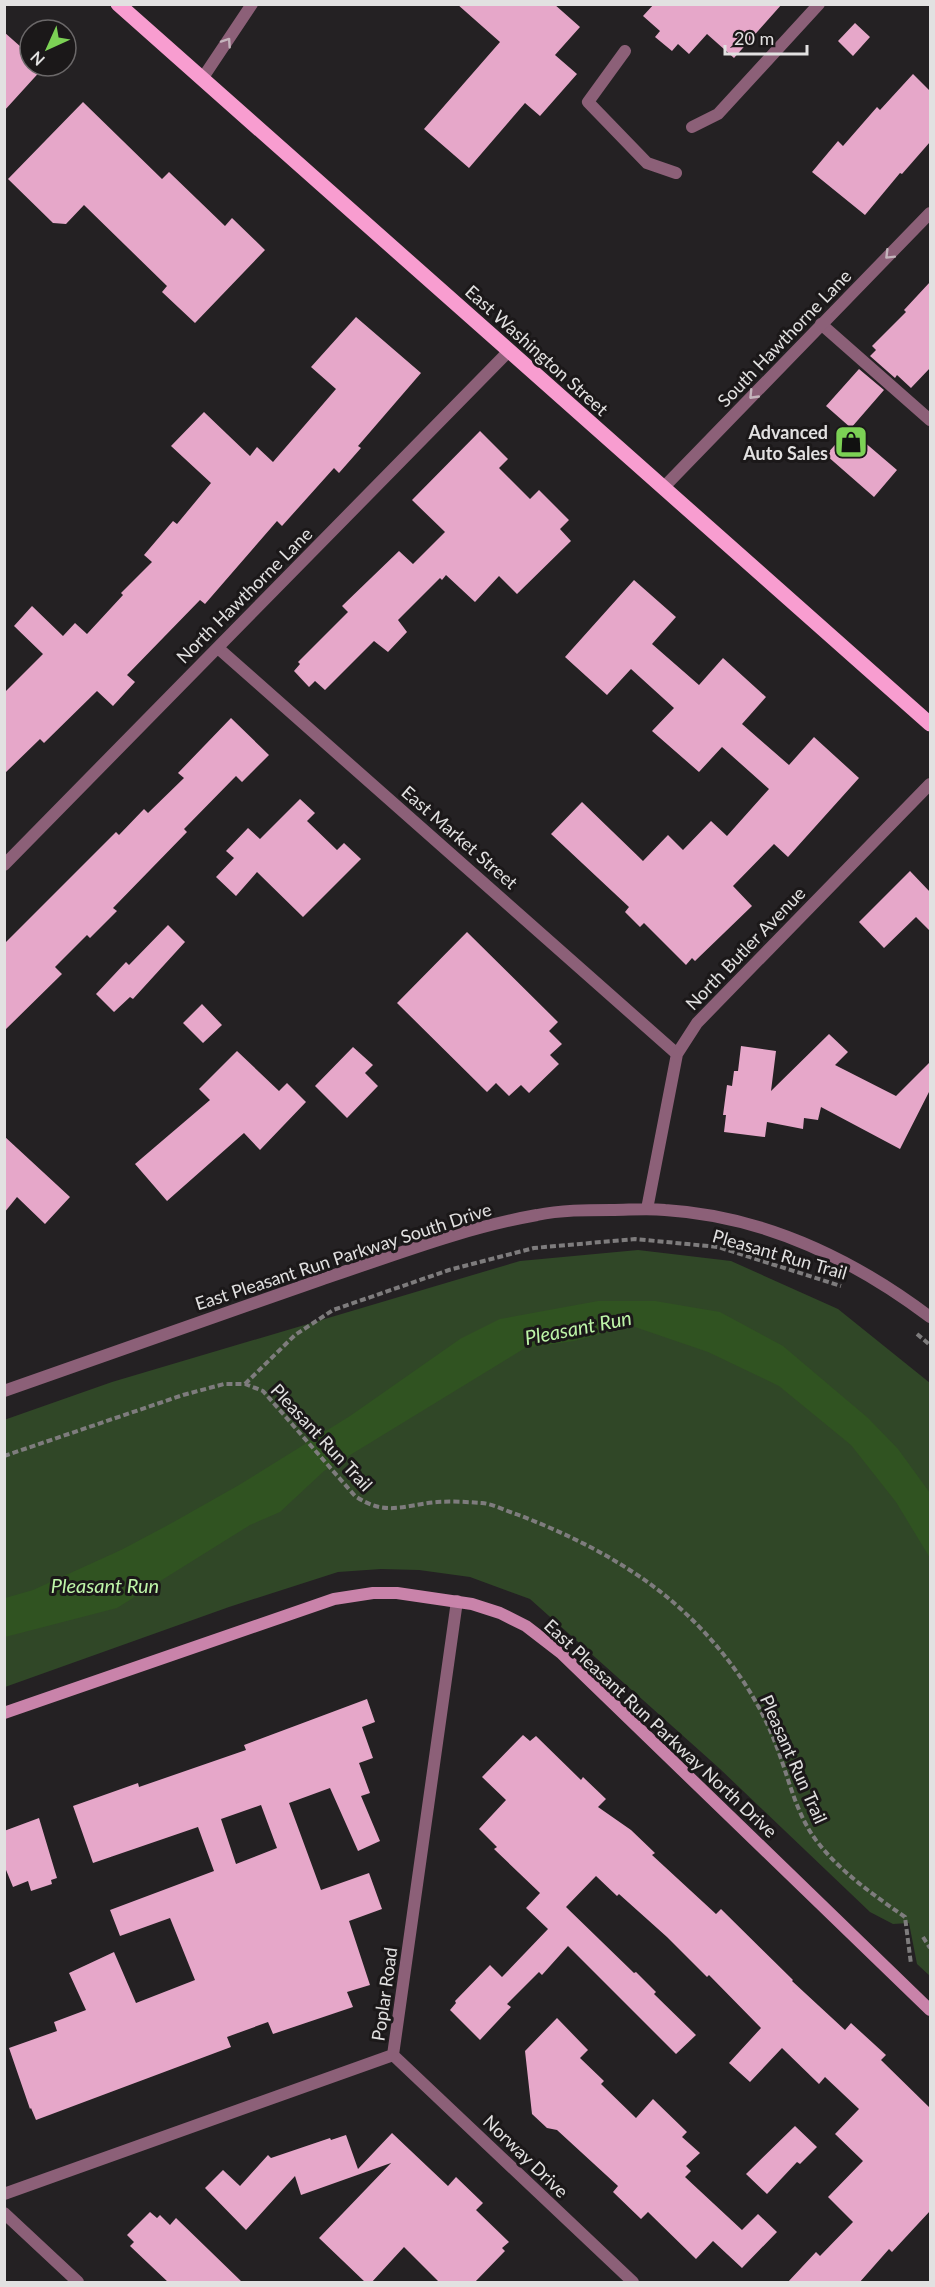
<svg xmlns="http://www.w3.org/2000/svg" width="935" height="2287" font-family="Lato,sans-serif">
	<rect width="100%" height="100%" fill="#242123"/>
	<path fill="#304727" d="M638,1250l93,11 107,48 92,74v593l-13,-12 -8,-41 -16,1 -23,-12 -151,-144 -189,-169 -60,-22 -51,-7 -38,-1 -43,3 -109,35 -224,80 -1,-267 108,-38 408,-121z"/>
	<path fill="#305321" d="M598,1301h57l65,11 63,34 85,72 30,31 32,44v65l-34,-56 -45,-57 -72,-59 -71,-34 -76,-26 -58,15 -49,7 -201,123 -44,41 -30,13 -133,83 -112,29v-39l28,-8 88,-40 49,-26 69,-39 111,-69 110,-77 40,-20z"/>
	<path fill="#e6a7c9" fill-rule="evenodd" d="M457,4h97l26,23 -25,28 22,19 -37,42 -15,-13 -56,65 -45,-39 76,-87z
		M654,4h128l-48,54 -27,-24 -18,20 -11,-10 -6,7 -17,-14 5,-6 -17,-15z
		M855,23l15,14 -17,19 -15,-15z
		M4,32l26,23v11l14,1 -40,44z
		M913,74l17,17v51l-28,32 -2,-1 -35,42 -53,-43 26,-31 5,5 34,-39 3,3z
		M83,102l79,77 7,-7 56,54 7,-8 33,32 -70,73 -33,-31 5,-6 -83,-81 -18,19 -13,-1 -45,-44z
		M930,282v86l-19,20 -14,-13 -2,3 -25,-22 6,-6 -4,-4 34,-34 -2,-2z
		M356,317l65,56 -63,73 3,2 -22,25 -5,-5 -52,58 -5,-5 -72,83 -5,-4 -73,75 8,7 -22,24 -16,-15 -53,52 -4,-4 -36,35v-81l39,-39 -29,-28 18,-20 31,30 12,-13 12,11 36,-39 -2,-2 31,-31 -8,-7 29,-34 4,3 34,-41 -40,-37 33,-34 46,44 7,-9 16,15 63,-73 -25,-22z
		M859,369l25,21 -33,38 -25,-22z
		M849,429l48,41 -23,27 -48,-42z
		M480,431l28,28 -9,9 31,31 9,-9 30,30 -9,9 11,12 -54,53 -18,-18 -24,26 -29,-27 -4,5 -2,-2 -42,42 9,12 -19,20 -14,-11 -49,49 -10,-9 -6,6 -15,-16 6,-7 -2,-2 50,-50 -6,-6 57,-55 14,13 32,-32 -33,-32z
		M634,580l42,37 -24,27 47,41 24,-27 43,39 -24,27 47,41 25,-28 45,41 -71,79 -14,-13 -41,42 19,20 -57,55 -3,-3 -6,7 -42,-42 -4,4 -15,-15 4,-5 -78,-73 31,-32 61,59 25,-26 15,15 28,-29 16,15 42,-47 -47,-42 -23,25 -47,-41 22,-23 -43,-39 -24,26 -42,-38z
		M231,718l38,37 -27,27 -6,-6 -52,53 3,3 -74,76 4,3 -27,27 -3,-3 -32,32 7,7 -58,57v-87l112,-112 3,3 25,-26 4,4 36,-35 -6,-5z
		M300,799l15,14 -8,8 30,29 7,-7 17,16 -58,58 -46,-45 -21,24 -20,-19 18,-19 -8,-7 22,-23 12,11z
		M910,871l20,21v39l-14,-14 -32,31 -25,-26z
		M168,925l17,17 -52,57 -3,-2 -16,15 -18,-18 30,-32 3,3z
		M467,932l91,90 -9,9 13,13 -12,11 9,9 -30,29 -8,-8 -12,11 -13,-13 -9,9 -90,-89z
		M202,1004l20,21 -19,18 -20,-20z
		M829,1034l19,18 -13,13 61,31 34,-34v28l-30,59 -79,-42 -3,13 -14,-2 -1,11 -36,-7 -2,15 -41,-5 2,-17h-3l4,-30 5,1 2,-15h4l3,-25 35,5 -5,40z
		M353,1047l20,18 -8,8 13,13 -31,32 -32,-32z
		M237,1051l42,40 8,-8 19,19 -46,48 -16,-17 -77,68 -32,-37 75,-64 -11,-11z
		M4,1136l66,61 -25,27 -28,-27 -13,16z
		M367,1699l8,23 -13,5 11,31 -14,5 11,30 -9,3 19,45 -22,10 -28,-63 -41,15 32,87 48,-17 13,36 -33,12 21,64 -23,7 6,15 -80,27 -5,-12 -41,15 4,10 -195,73 -5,-12 -1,1 -21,-61 48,-17 -3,-9 32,-12 -17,-37 45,-21 22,51 59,-23 -25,-62 -50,18 -10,-26 104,-39 -16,-44 -105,36 -20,-57 65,-23 1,4 107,-37 -2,-5zM261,1805l16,43 -41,16 -15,-45z
		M523,1735l7,6 6,-5 45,44 2,-3 23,22 -8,8 33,23 24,23 -3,2 64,59 5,-5 72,71 -1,1 53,49 6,-7 35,32 -5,5 49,48v103l-38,41 -3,-3 -30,34h-72l29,-31 4,4 33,-34 -25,-25 35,-36 -28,-27 24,-25 -34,-32 -6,7 -37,-36 -32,34 -21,-19 32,-35 -52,-53 -2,2 -40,-40 -48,-43 -2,2 -21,-20 -30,31 68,66 2,-1 20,20 -2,2 42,41 -20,19 -108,-108 -26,29 -3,-3 -32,32 4,3 -31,33 -30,-30 6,-7 -1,-2 35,-36 12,12 46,-48 -22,-21 14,-15 -46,-44 3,-2 -18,-18 27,-29 -24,-23z
		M39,1818l18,60 -6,2 1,4 -21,7 -3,-10 -15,6 -9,-22v-34z
		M557,2018l31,32 -8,8 24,23 -3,3 35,34 17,-19 34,33 -5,5 18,16 -14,13 5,5 -6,6 57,53 16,-16 19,18 -35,36 -29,-27 -17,18 -48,-47 -7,7 -28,-27 5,-6 -61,-56 -10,-2 -15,-14 -7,-63z
		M795,2126l22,21 -17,17 -3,-2 -30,32 -21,-20z
		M392,2133l56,53 8,-9 27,26 -7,7 33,32 -7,6 3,3 -31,32h-34l-36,-36 -33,36h-5l-47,-45 72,-75 -90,32 -6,-19 -49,54 -41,-42 18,-18 17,16 28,-31 3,3 59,-20 1,2 15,-5 12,34z
		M150,2212l7,6 3,-3 10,10 6,-7 67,65h-74l-39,-37 4,-4 -7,-7z"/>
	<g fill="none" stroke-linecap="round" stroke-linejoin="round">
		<path stroke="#7e7c7d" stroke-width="4" stroke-dasharray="6 3" stroke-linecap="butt" d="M917,1334l13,11
			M245,1384l50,-49 38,-25 116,-40 85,-22 101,-9 83,8 123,39
			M4,1456l179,-61 41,-11h21l18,7 92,105c31,21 48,9 82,6 14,-1 31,0 45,1 11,1 24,8 34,11 53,20 107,47 151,83 46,38 88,91 109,148 13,33 20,71 43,99 23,29 56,52 86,73l6,47
			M923,1937l7,11"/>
		<path stroke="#8c6078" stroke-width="12" d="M625,51l-37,51 59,61 29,10
			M692,127l26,-13 101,-110
			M821,324l109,96"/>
		<path stroke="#8c6078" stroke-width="12" d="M202,79l50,-75
			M663,488l267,-275
			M218,648l459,406
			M4,865l505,-514
			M647,1209l30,-155 20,-31 233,-239
			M4,1391c106,-38 211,-75 316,-111 72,-24 143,-52 217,-65 24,-5 49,-5 74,-5 18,0 36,-2 54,0 98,6 188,49 265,107
			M393,2055l64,-454
			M393,2055l240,227
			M4,2194l389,-139
			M4,2213l74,69"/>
		<path stroke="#c983aa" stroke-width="12" d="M4,1713l330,-114 39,-6h24l75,11 28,9 26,13 35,27 369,357"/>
		<path stroke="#f89dd0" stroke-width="15" d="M118,4l812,720"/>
	</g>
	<defs><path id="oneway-chevron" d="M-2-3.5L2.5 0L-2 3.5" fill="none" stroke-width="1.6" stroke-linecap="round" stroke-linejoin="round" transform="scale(1.5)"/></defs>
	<g stroke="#c4b4bc">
		<use href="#oneway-chevron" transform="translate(227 42) rotate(-56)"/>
		<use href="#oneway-chevron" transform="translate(889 255) rotate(135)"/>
		<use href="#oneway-chevron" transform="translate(753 395) rotate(134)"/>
	</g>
	<defs>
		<symbol id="shop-square" viewBox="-11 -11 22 22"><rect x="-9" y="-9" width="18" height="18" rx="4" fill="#7cd155" stroke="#1b1819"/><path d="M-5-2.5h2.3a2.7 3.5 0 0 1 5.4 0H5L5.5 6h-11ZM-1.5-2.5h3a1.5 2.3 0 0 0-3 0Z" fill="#111"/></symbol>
	</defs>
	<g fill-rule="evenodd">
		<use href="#shop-square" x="832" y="423" width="38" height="38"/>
	</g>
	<g text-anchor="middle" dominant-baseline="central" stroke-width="6" stroke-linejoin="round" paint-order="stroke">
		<g font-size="18" fill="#e2e1e1" stroke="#1b1819">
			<text transform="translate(784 338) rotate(-46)">South Hawthorne Lane</text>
			<text transform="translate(537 350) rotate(42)">East Washington Street</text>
			<text transform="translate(244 595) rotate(-45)">North Hawthorne Lane</text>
			<text transform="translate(460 837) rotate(41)">East Market Street</text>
			<text transform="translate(745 948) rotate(-46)">North Butler Avenue</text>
			<text transform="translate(780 1254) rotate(16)">Pleasant Run Trail</text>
			<text transform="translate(343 1256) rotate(-18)">East Pleasant Run Parkway South Drive</text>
			<text transform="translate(322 1437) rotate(47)">Pleasant Run Trail</text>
			<text transform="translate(661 1728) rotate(43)">East Pleasant Run Parkway North Drive</text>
			<text transform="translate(794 1759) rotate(66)">Pleasant Run Trail</text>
			<text transform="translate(384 1994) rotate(-82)">Poplar Road</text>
			<text transform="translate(526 2156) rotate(44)">Norway Drive</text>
		</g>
		<g font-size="18" font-weight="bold" fill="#e2e1e1" stroke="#1b1819" text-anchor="end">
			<text x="828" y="432">Advanced<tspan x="828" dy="21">Auto Sales</tspan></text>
		</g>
		<g font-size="20" font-style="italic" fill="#bef5a8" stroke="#1b1819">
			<text transform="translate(578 1327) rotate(-11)">Pleasant Run</text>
			<text x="105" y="1585">Pleasant Run</text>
		</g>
	</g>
	<rect width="935" height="2287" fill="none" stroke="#e2e1e1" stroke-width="12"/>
	<g transform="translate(48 48) rotate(225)"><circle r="28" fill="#1b1819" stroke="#6b6869" stroke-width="1.5"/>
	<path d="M0-4.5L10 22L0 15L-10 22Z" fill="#7cd155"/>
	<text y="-9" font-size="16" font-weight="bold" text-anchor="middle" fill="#e2e1e1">N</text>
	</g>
	<path d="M725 45v9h82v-9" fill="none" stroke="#e2e1e1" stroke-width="3"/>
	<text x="734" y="45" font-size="18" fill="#e2e1e1" stroke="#1b1819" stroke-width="4.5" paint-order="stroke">20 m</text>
</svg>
